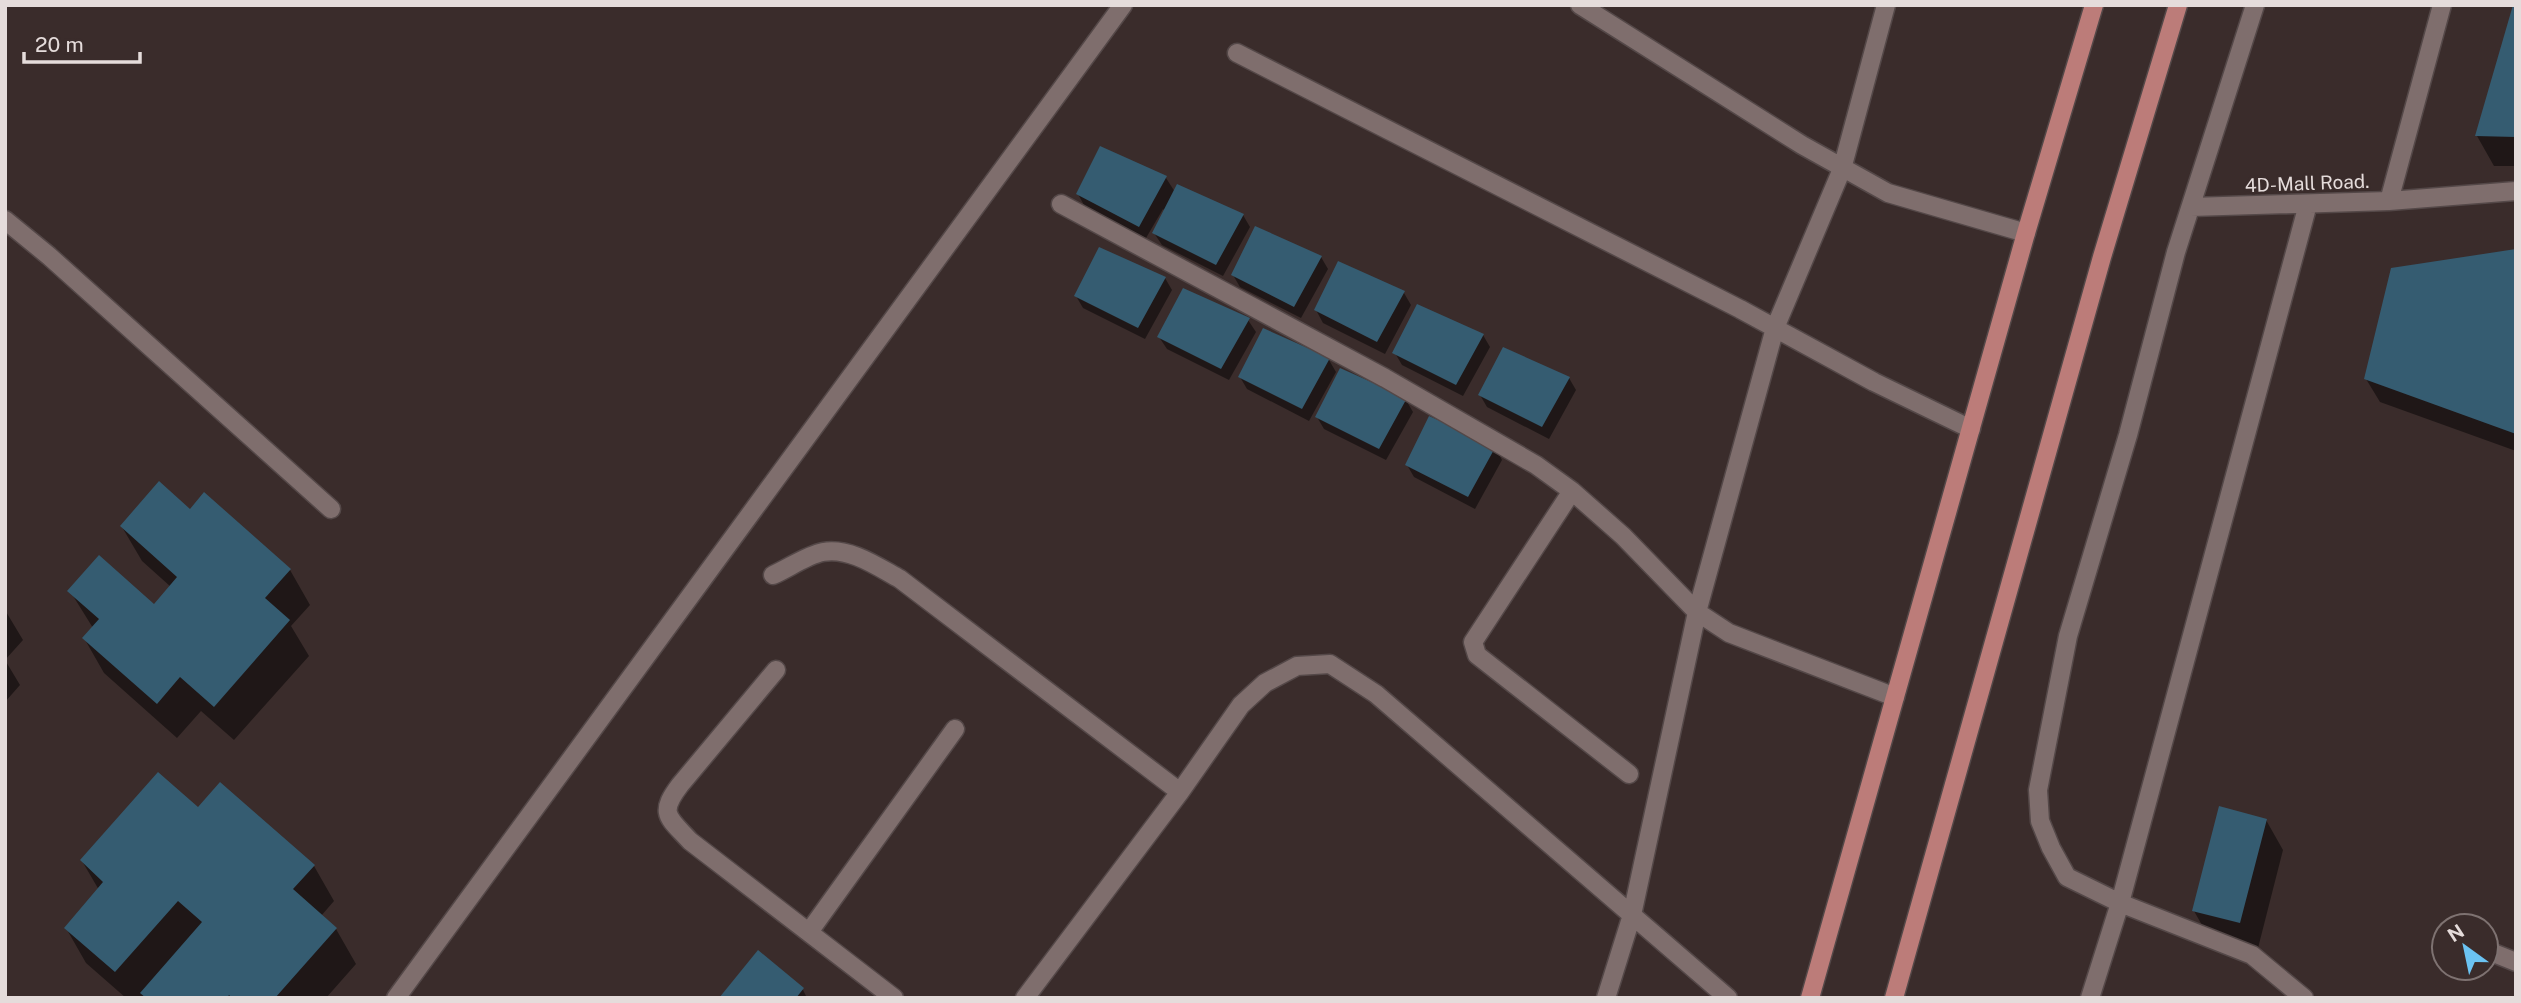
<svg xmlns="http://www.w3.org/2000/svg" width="2521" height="1003" font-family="'Public Sans',sans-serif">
	<rect width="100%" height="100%" fill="#3a2c2b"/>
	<path fill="#0007" d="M2516,5v161h-22l-17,-30z
		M1101,148l65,30 9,14 68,23 7,12 -27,49 -61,-31 -8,-12 11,-22 -2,-2 -17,29 -61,-31 -7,-13z
		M2516,251v200l-136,-49 -14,-23z
		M1321,257l7,12 -27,49 -61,-31 -7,-12z
		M1339,264l65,29 7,12 -26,49 -62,-31 -7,-13z
		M1165,278l7,12 -27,49 -62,-31 -7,-12z
		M1248,320l8,12 -27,48 -62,-31 -8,-12z
		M1264,331l65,29 7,12 -27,49 -62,-32 -7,-12z
		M1483,335l7,12 -27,49 -61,-31 -7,-12z
		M1569,378l7,12 -27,49 -62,-32 -7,-12z
		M1406,400l7,12 -27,48 -62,-31 -7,-12z
		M1495,447l7,13 -27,49 -61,-32 -7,-12z
		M190,511l100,59 20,35 -19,21 18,30 -75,84 -33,-29 -24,27 -73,-65 -20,-35 9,-10 -23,-37 84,15 17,-19 -29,-26 -20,-34z
		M5,610l18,30 -18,20 15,25 -15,17z
		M220,784l94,82 20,35 -13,15 15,13 20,35 -30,34h-200l-40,-35 -20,-35 33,-38 -17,-29 116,-52z
		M2266,820l17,30 -26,102 -46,-11 -17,-30z
		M803,990l4,8h-86z"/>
	<path fill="#355c71" d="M2513,5h3v132l-41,-1z
		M1100,146l67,30 -28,51 -63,-33z
		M1177,184l67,30 -28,51 -64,-32z
		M1255,226l67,30 -28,51 -63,-32z
		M1099,247l67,30 -28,51 -64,-32z
		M2516,249v185l-152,-55 27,-111z
		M1338,261l67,30 -28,51 -63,-32z
		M1183,288l67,30 -29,51 -64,-32z
		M1417,304l67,30 -28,51 -64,-32z
		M1263,328l67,30 -28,51 -64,-32z
		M1503,347l67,30 -28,50 -64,-32z
		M1340,368l67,30 -28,51 -64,-32z
		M1429,416l67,30 -28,51 -63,-32z
		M159,481l31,28 14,-17 87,77 -26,29 25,22 -76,87 -34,-30 -23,27 -75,-66 17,-19 -32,-28 32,-36 55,49 23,-27 -57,-51z
		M158,772l40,35 22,-25 95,83 -22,24 44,39 -62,70h-43l-3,-3 -2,3h-81l-6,-5 62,-71 -24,-21 -63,71 -51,-44 39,-46 -23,-22z
		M2219,806l48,13 -27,104 -48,-12z
		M758,950l46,38 -8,10h-77z"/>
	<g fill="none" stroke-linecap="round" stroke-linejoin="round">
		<defs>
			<path id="minor" d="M1580,5l222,140 86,48 138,40
				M2255,5l-79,247 -48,183 -60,201 -30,154 2,31 11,27 16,29 53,26 132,52 52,43
				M1237,53l503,256 134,73 97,47
				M2389,201l127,-10
				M1061,204l324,174 151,87 36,26 51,45 74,76 32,21 166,64
				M2191,207l198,-6 53,-196
				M5,220l44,36 282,253
				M1572,491l-99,151 4,13 152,119
				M773,575c16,-7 34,-20 50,-23 27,-5 55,15 77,27l280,213
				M776,670l-96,115c-22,29 -12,32 10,56l204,157
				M809,932l146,-203
				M2486,950l30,12
				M396,998l727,-993
				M1025,998l155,-206 61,-87 24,-22 32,-17 33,-2 46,30 352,304
				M1606,998l26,-83 65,-303 78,-284 67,-159 44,-164
				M2090,998l30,-95 188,-699"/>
			<path id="major" d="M1810,998l216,-765 68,-228
				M1894,998l208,-741 76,-252"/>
		</defs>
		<use href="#minor" stroke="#544848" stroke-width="21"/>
		<use href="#major" stroke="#544848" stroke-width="21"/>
		<use href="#minor" stroke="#7f6e6d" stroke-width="18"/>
		<use href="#major" stroke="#bc7c79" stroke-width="18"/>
	</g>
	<g text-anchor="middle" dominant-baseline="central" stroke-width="5" stroke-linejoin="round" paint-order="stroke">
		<g font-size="19" fill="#e5dcdb" stroke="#3a2c2b">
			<text transform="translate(2307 183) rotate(-2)">4D-Mall Road.</text>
		</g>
	</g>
	<rect width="2521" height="1003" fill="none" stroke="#e5dcdb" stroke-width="14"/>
	<g transform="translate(2465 947) rotate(327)"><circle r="33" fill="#3a2c2b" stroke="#7e7271" stroke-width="2"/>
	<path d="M0-5L12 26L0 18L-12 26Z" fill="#6bc3f2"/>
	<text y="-10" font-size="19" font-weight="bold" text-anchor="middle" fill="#e5dcdb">N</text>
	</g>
	<path d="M24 52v10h116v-10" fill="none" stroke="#e5dcdb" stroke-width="3.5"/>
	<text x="35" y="52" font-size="21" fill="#e5dcdb" stroke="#3a2c2b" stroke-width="5" paint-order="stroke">20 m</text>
</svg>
